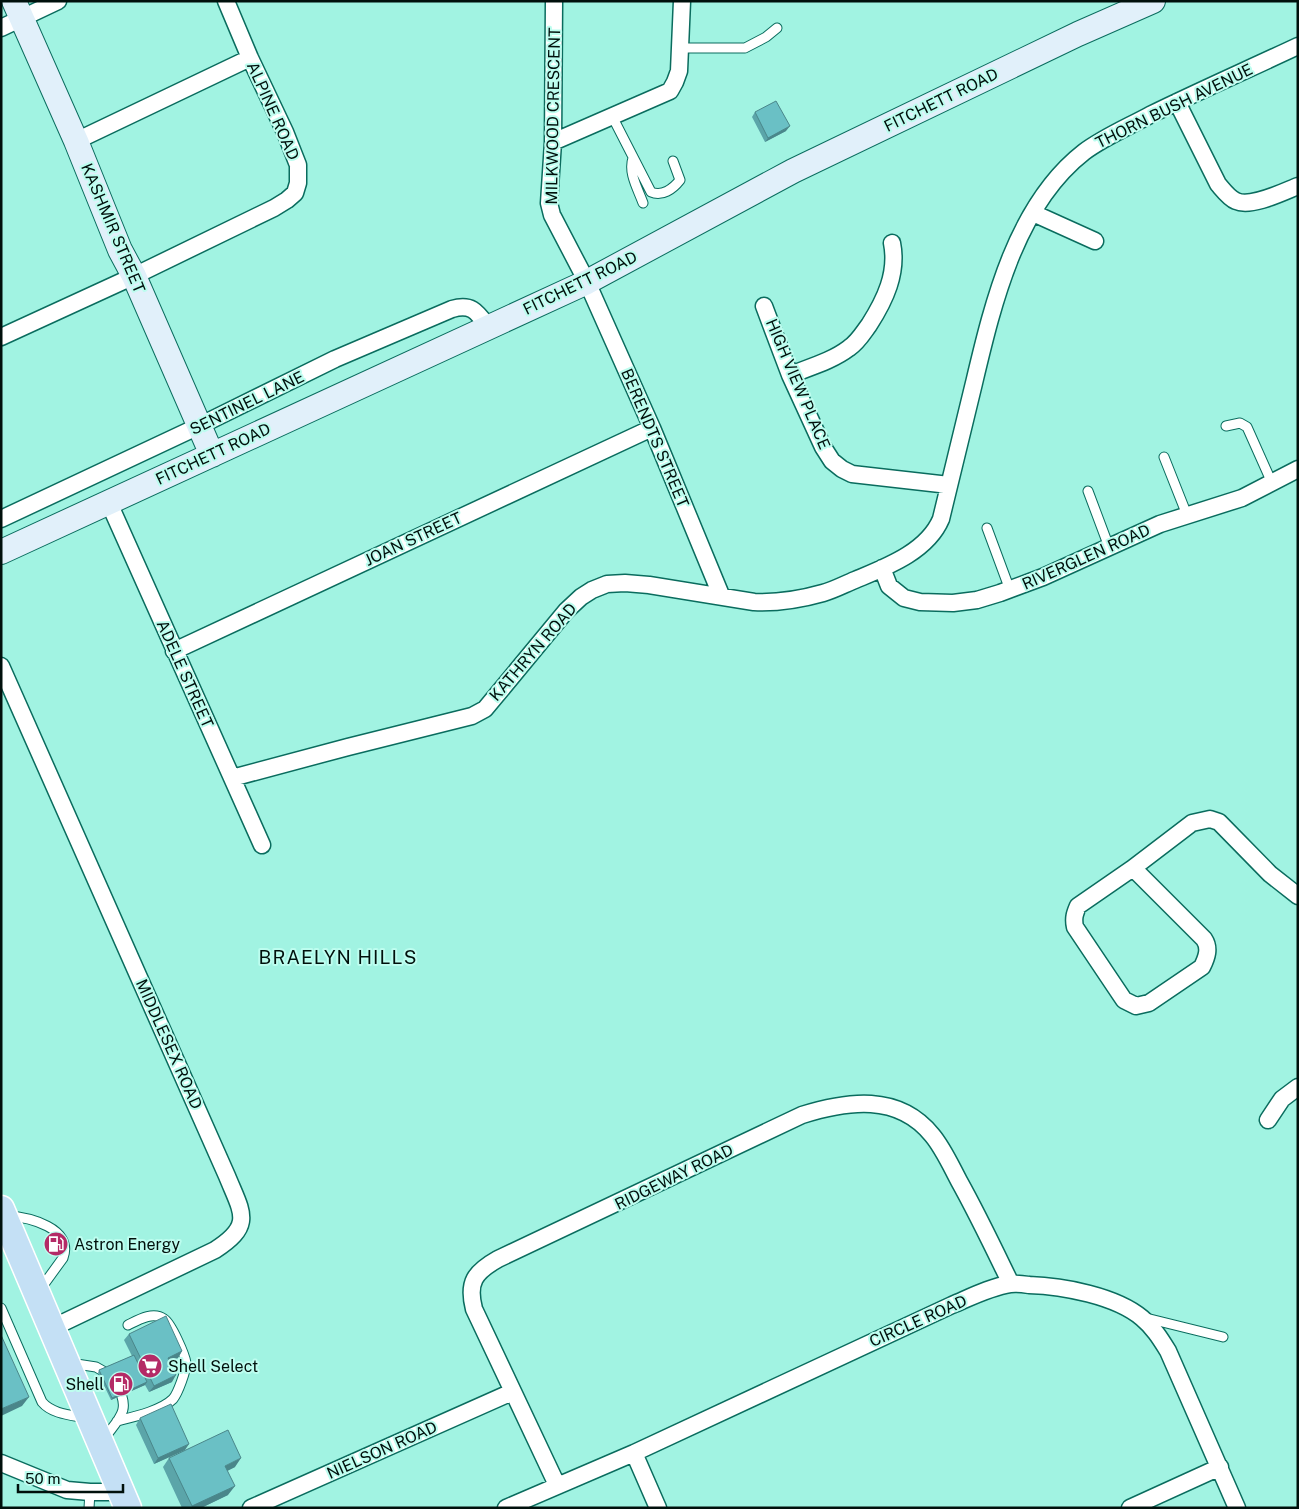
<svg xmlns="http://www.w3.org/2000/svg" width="1299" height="1509" font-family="'Public Sans',sans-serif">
	<rect width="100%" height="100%" fill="#a1f3e2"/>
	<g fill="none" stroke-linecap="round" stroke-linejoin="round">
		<defs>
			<path id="lane" d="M681,48h64l21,-11 11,-9
				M612,116l39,76c11,5 22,-3 29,-12l-7,-19
				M633,158c-5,15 5,31 10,45
				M1226,426l14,-3 7,4 25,56
				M1164,457l23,58
				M1088,491l21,56
				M987,528l23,62
				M7,1216c22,1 67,12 56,42l-24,33
				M1,1308l41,94c10,12 29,13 44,16
				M1146,1318l77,19
				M70,1363l26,4 14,8
				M117,1421c16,-4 44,-10 56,-22 5,-6 13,-28 13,-36 -1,-8 -15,-40 -22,-44 -11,-8 -26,1 -36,6
				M103,1440c15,-21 29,-29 14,-54
				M89,1508l1,-16"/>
			<path id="street" d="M554,1l-1,141 -4,61 3,12 35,67 65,146 69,167
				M1,28l57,-27
				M1177,102l41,82c6,7 11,14 18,17 15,7 47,-9 62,-15
				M76,141l174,-83
				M553,142l117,-51 5,-9 4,-11 3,-70
				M1033,213l62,28
				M764,306l26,69 33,72 9,14 10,8 10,5 97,11
				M1,337l133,-61 140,-68 13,-8 8,-7 3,-10v-18l-13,-33 -35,-74 -24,-57
				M790,375c20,-8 42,-14 59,-27 9,-6 14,-15 20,-23 16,-25 29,-52 23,-82
				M109,503l153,342
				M1,519l198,-93 136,-67 117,-50c20,-6 25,3 37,19
				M882,568l7,18 15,12 16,4 33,1 24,-3 23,-7 43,-16 117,-53 82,-26 56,-29
				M174,651l478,-223
				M1,666l226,510c15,37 27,49 -12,74l-163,78
				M232,778l116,-31 124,-31 13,-7 10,-12 71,-86 15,-14 11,-7 15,-6 18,-1 24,2 105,17c23,1 48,-3 69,-9 11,-3 22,-9 32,-13 31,-13 72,-28 86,-61 11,-45 22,-91 33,-136 19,-80 42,-178 110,-231 20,-15 44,-25 66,-37 49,-24 99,-46 148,-69
				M1133,868l71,71c6,9 3,18 -2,28l-53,36 -13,3 -12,-6 -49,-73c-2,-9 0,-14 3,-21l55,-38 59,-45 18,-4 9,3 51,52 28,22
				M1268,1120l14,-21 16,-12
				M634,1453l24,55
				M1,1463l66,27 23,2h31
				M557,1485l-83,-176c-7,-27 1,-37 24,-50l304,-144c45,-14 96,-22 130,20 11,13 19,31 27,46 19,34 35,68 52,103
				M251,1508l261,-116
				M506,1508l128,-55 318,-148c19,-8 38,-18 58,-21 6,-1 13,0 19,1 34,1 87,11 113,33 11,9 18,20 26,33l69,157
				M1130,1508l90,-41"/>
			<path id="secondary" d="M14,1l62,140 44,109 14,26 78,179
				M1,552l586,-270 206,-111 285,-137 75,-33"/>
			<path id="primary" d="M1,1209l127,299"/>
		</defs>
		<use href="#lane" stroke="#0a6c5e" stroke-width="11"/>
		<use href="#street" stroke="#0a6c5e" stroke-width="19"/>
		<use href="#secondary" stroke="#0a6c5e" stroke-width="26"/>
		<use href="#primary" stroke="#fff" stroke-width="29"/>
		<use href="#lane" stroke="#fff" stroke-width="9"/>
		<use href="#street" stroke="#fff" stroke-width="16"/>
		<use href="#secondary" stroke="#e1f0fa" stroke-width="24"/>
		<use href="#primary" stroke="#c4e0f5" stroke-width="26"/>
	</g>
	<path fill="#5ba5a9" d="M755,112l31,19 -21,11 -13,-25z
		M129,1334l53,17 -4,7 -8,3 2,21 -23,10 -4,-7 -34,15 -13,-27 1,-3 33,-14 -8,-16z
		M140,1418l45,32 -31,14 -18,-39z
		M169,1458l66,9 -8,4 1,24 -27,13h-19l-19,-41z"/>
	<path fill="#4a868a" d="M790,126l-4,5 -21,11 3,-4z
		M182,1351l-4,7 -15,6 5,-6z
		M176,1375l-4,7 -23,10 5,-6z
		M147,1382l-2,3 -34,15 1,-2z
		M29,1397l-7,9 -21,10v-7z
		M189,1444l-4,6 -31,14 4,-6z
		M241,1458l-6,9 -16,8 6,-9z
		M235,1486l-7,9 -27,13h-10l1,-2z"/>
	<path fill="#6ac0c5" stroke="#4a868a" d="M776,101l14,25 -22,12 -13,-26z
		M166,1316l16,35 -14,7 8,17 -22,11 -25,-52z
		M1,1335l28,62 -28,12z
		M134,1355l13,27 -35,16 -13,-28z
		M171,1404l18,40 -31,14 -18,-40z
		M228,1430l13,28 -16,8 10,20 -43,20 -23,-48z"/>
	<defs>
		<symbol id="fuel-disc" viewBox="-11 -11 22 22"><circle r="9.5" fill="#b42a66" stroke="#bdfdef"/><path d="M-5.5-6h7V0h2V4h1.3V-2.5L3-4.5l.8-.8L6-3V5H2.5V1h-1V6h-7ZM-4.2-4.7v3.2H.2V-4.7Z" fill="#fff"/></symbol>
		<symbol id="supermarket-disc" viewBox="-11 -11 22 22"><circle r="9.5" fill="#b42a66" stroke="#bdfdef"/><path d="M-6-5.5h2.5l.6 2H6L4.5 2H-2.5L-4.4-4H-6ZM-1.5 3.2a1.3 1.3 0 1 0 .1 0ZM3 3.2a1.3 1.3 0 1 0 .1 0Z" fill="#fff"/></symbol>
	</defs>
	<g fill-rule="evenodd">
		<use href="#fuel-disc" x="42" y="1230" width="28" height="28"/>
		<use href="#supermarket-disc" x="136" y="1352" width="28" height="28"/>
		<use href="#fuel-disc" x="107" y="1370" width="28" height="28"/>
	</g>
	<g text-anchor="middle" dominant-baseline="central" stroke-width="4" stroke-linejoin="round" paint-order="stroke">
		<g font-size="16" fill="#00100c" stroke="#bdfdef">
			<text transform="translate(941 100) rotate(-26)">FITCHETT ROAD</text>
			<text transform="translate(1174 106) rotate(-26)">THORN BUSH AVENUE</text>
			<text transform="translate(273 111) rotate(66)">ALPINE ROAD</text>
			<text transform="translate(553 116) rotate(-89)">MILKWOOD CRESCENT</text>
			<text transform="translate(113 228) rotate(67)">KASHMIR STREET</text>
			<text transform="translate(580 283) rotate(-26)">FITCHETT ROAD</text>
			<text transform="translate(798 384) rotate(67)">HIGH VIEW PLACE</text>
			<text transform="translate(247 403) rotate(-26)">SENTINEL LANE</text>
			<text transform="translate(655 438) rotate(67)">BERENDTS STREET</text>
			<text transform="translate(213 454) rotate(-25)">FITCHETT ROAD</text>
			<text transform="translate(413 539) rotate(-25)">JOAN STREET</text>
			<text transform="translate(1086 557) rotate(-24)">RIVERGLEN ROAD</text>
			<text transform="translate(533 652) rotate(-49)">KATHRYN ROAD</text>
			<text transform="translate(185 674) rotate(66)">ADELE STREET</text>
			<text transform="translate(169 1044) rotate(66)">MIDDLESEX ROAD</text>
			<text transform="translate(674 1177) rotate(-26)">RIDGEWAY ROAD</text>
			<text transform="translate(918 1321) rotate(-24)">CIRCLE ROAD</text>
			<text transform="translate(382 1450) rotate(-24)">NIELSON ROAD</text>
		</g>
		<g font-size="16" fill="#00100c" stroke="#bdfdef" text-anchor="start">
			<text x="74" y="1244">Astron Energy</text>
			<text x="168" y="1366">Shell Select</text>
			<text x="104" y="1384" text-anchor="end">Shell</text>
		</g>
		<g font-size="19" letter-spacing="1" fill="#00100c" stroke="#bdfdef">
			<text x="338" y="957">BRAELYN HILLS</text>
		</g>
	</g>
	<rect width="1299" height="1509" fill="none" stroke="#00100c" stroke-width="5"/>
	<path d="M18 1484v8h105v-8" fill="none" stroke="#00100c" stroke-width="2.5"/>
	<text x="25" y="1484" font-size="15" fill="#00100c" stroke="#bdfdef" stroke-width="4" paint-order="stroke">50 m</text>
</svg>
